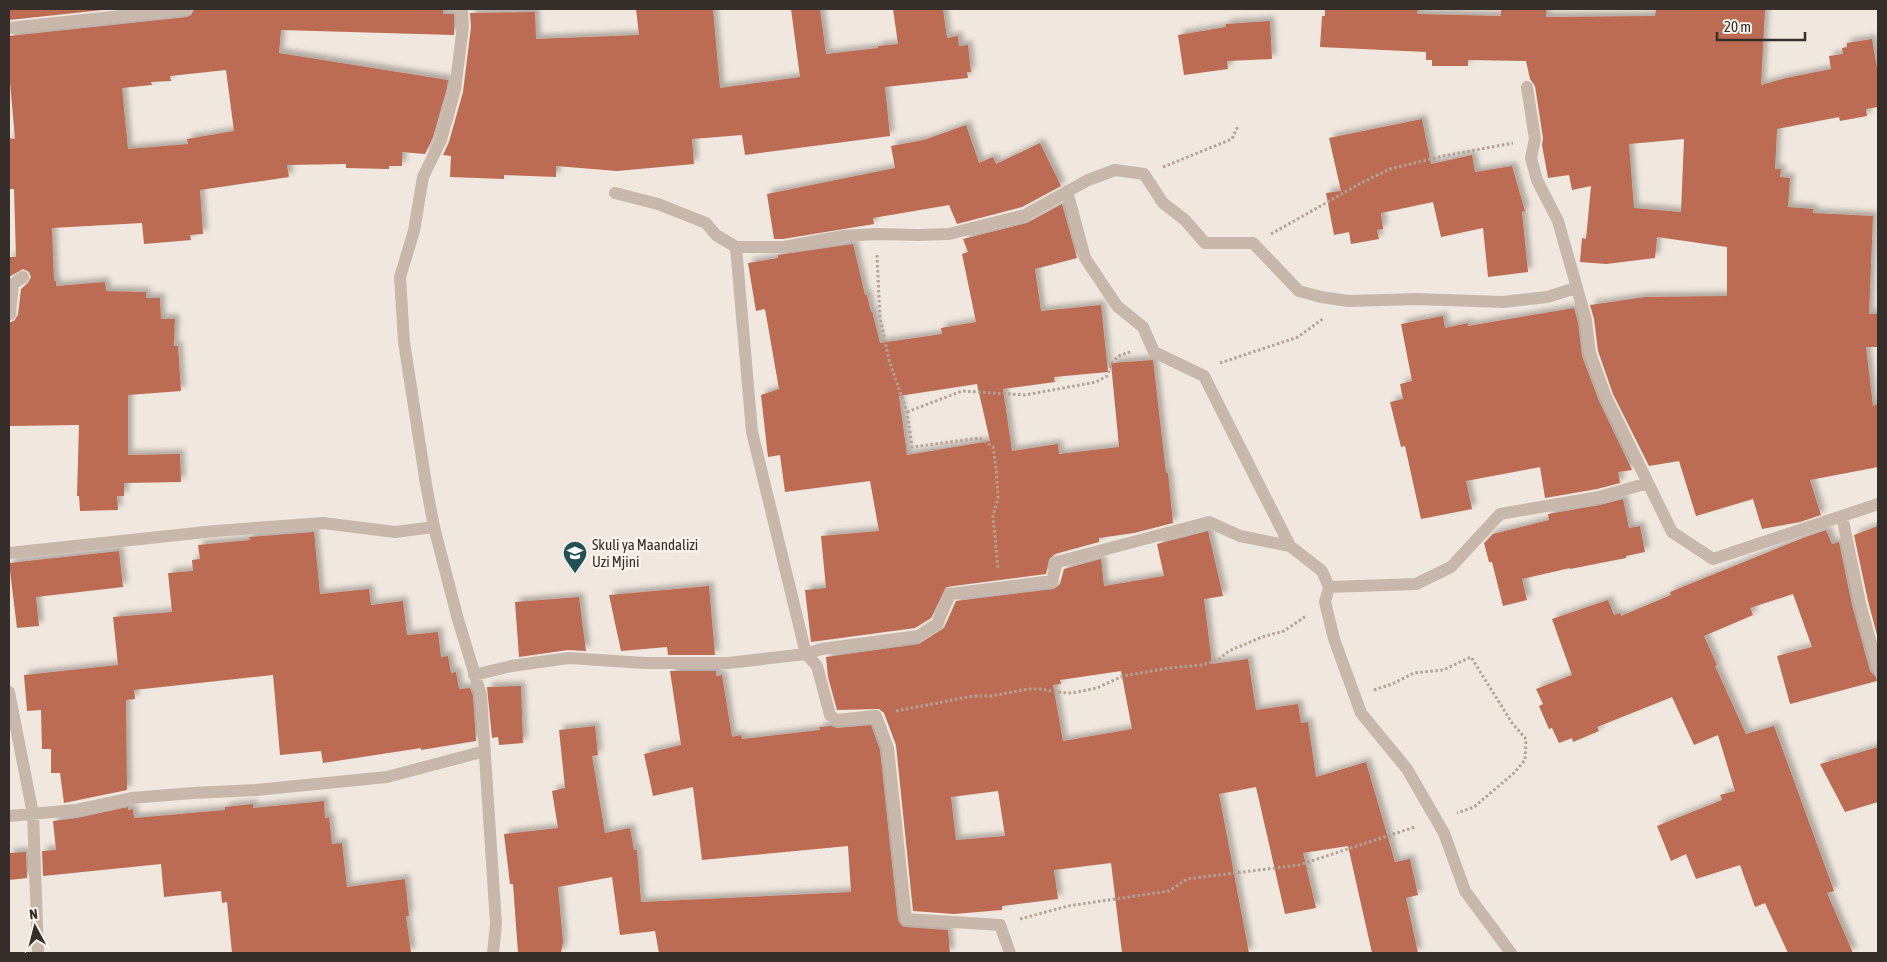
<svg xmlns="http://www.w3.org/2000/svg" width="1887" height="962" font-family="'Asap Condensed',sans-serif">
	<defs>
		<filter id="shadow"><feDropShadow dx="4.5" dy="-4.5" stdDeviation="2.5" flood-color="#0004"/></filter>
	</defs>
	<rect width="100%" height="100%" fill="#f0e8de"/>
	<path fill="#bb6c52" fill-rule="evenodd" filter="url(#shadow)" d="M9,9h103l-103,11z
		M194,9h249v5h11v21l-173,-5 -2,23 169,27 -1,8 -14,49 -8,17 -23,-2v14h-13v3l-43,-1v-4l-59,1 2,12 -89,13 3,44 -13,1 1,5 -47,4 -2,-21 -90,5 2,53h2v5l49,-4 1,9 40,1v6h14l1,21h14l-1,27h4l3,45 -53,4v60l52,-1 1,28 -57,1v13h-7l1,14 -38,1 -1,-15h-2l2,-71 -70,1 1,-104 4,-1 4,-6 3,-26 7,-6 3,-6 -2,-5 -6,-3 -14,8v-20h7l-2,-68h-5v-51l6,1 -6,-68v-35l178,-19 4,-2zM226,70l8,61 -47,8 1,5 -60,5 -6,-61 30,-3 -1,-3 20,-1 -1,-5z
		M636,9h77l7,79 80,-11 -9,-68h29l6,45 52,-6v-2l20,-2 -5,-35h50l4,29 11,-2 1,10 9,-1 3,27h-4l1,6 -83,9 5,49 -145,19 -3,-20 -50,4 2,25 -77,7 -61,-5v11l-52,-2v4l-54,-2 1,-21 -8,-1 6,-13 14,-50 8,-65 -1,-14 65,-1 1,27 103,-4z
		M1325,9h93l-1,5 84,2v-7h45v8l109,-1 1,-7h109l-4,76 25,-7 45,-9 -2,-13 14,-2 -1,-6 5,-1v-4l25,-4 6,35v33l-12,2 1,7 -27,5 -1,-4 -62,12 -2,40h6l-1,8 10,1 -2,29 25,2v4l60,3 -4,98h9v33h-12l7,59 5,-2v63l-68,13 11,35 -21,7 -38,7 -9,-30 -57,17 -17,-55 -30,5 -36,-72 -15,-43 -4,-32 -4,-14 55,-8 82,-1v-49l-70,-10 -2,21 -49,6 -26,-2 2,-24 4,1 5,-53 -19,4 -3,-15 -21,3 -6,-33 1,-7 -8,-52 -5,-7 -4,-18 -58,-1v6h-36v-6h-6v-8l-106,-5 2,-31h3zM1684,139l-3,73 -47,-4 -5,-64z
		M1270,21l2,38 -45,2 1,8 -44,6 -6,-40 48,-8v-3z
		M1422,119l9,45 41,-9 3,17 37,-6 13,45 -3,1 6,60 -40,5 -5,-49 -42,9 -8,-35 -52,11 2,16 -6,1 2,9 -28,5 -2,-12 -15,3 -8,-42 15,-2 -12,-53z
		M966,125l13,38 14,-6 3,7 44,-21 21,43 -39,21 -65,17 -8,-19 -76,13 1,6 -91,15h-9l-7,-45 128,-26 -4,-22 33,-6z
		M1062,204l15,54 -42,11 6,42 60,-6 7,67 -54,5 1,5 -52,7 9,62 46,-7 1,10 60,-7 -8,-84 42,-3 13,113h2l5,50 -39,10 -35,5v4l-44,12 -6,5 -3,15 -100,13 -15,31 -16,10 -104,14 -6,-52 21,-2 -5,-52 58,-5 -9,-50 -85,11 -5,-37 -12,2 -7,-62 18,-6 -14,-80 -9,2 -8,-48 30,-5v-3l75,-11 12,51h2l4,17 1,-1 8,32 62,-9 -1,-6 35,-6 -14,-68 6,-2 -5,-13 64,-16zM977,384l13,57 -83,14 -8,-59z
		M1574,308l4,14 4,34 17,45 33,69 -14,2 2,11 -23,6 -52,9 -5,-31 -74,14 6,28 -51,10 -16,-73 -4,1 -11,-45 13,-3 -3,-15 12,-3 -11,-57 42,-8 2,12 23,-5v3z
		M1623,499l6,29 11,-2 5,26 -19,4v2l-56,11v-1l-48,11 5,21 -24,6 -11,-44h-3l-5,-19 9,-9 56,-14 -1,-6 52,-9z
		M1878,526v113l-10,-38 -14,-66z
		M1826,530l6,14 7,-2 13,63 18,66 6,6 1,4 -87,23 -13,-48 35,-9 -19,-53 -43,14 3,7 -49,21 13,29 -2,1 31,68 28,-8 60,165 -7,2 26,60h-65l-23,-50 -10,4 -15,-42 -44,14 -10,-25 -15,7 -14,-35 65,-26 -2,-5 15,-4 -17,-56 -24,10 -22,-48 -75,30 2,4 -26,11 -1,-4 -13,5 -7,-15 -3,1 -10,-23 4,-2 -7,-15 36,-14 -20,-56 56,-19 6,15 6,-2 1,3 50,-21 -1,-3 133,-54z
		M1208,531l15,65 -19,3 8,65 36,-5 8,51 42,-6 3,19 7,-1 8,55 50,-15 29,100 15,-3 8,36 -12,3 12,55h-46l-24,-107 -45,7 13,55 -31,6 -29,-127 -37,7 30,159h-127l-11,-90 -57,7 4,29 -56,7v4l-48,4 -41,-3 -17,-166 -12,-32 -5,-4 -42,1 -9,-33 -2,-20 93,-13 25,-16 12,-27 98,-12 6,-5 4,-15 37,-10 3,27 60,-10 -7,-32zM1121,671l11,58 -69,12 -10,-56 8,-1 -1,-4zM998,791l7,45 -49,4 -5,-43z
		M314,532l6,62 49,-5 2,16 32,-4 4,34 31,-3 3,25 7,-1 3,17 5,-1 3,17 11,-1 3,8 3,45 -55,9v-2l-98,15 -2,-12 -41,4 -7,-80 -139,15 1,9 -9,1 1,90 -63,13 -4,-30h-9v-24h-9l-1,-39 -14,1 -3,-36 94,-10 -5,-48 59,-5 -4,-39 25,-2 -1,-11 8,-1 -2,-14 52,-5 -1,-3z
		M119,551l4,36 -87,10 3,29 -22,2 -8,-65z
		M709,586l6,69h-47l-1,-8 -46,4 -12,-56z
		M579,597l7,54 -18,-1 -49,7 -4,-55z
		M670,671h46v5l6,-1 10,62 9,-2 1,4 78,-9 -1,-3 12,-1 6,2 34,-3 9,25 18,170 4,6 3,1 43,3 2,23h-291l-4,-22 -35,4 -8,-58 -54,10 5,55 -2,11h-43l-5,-69h-3l-6,-50 54,-6 -6,-37 13,-3 -6,-58 36,-4 3,29 -6,1 13,77 25,-5 4,22h3l4,52 210,-10 -3,-46 -146,14 -9,-73 -40,9 -9,-42 37,-9z
		M521,686l2,57 -24,2 -1,-8 -6,1 -5,-51z
		M1878,747v55l-33,10 -25,-48z
		M324,801l1,17 4,-1 3,27 10,-1 5,44 58,-8 4,37h-3l5,37h-179l-5,-51 -5,1 -1,-12 -57,6 -3,-33 -118,12 -1,-25 14,-1 -3,-29 24,-3 51,-11v3l5,-1 1,9 91,-8v-3l28,-3v4z
		M26,852l1,26 -18,2v-27z"/>
	<g fill="none" stroke-linecap="round" stroke-linejoin="round">
		<path stroke="#b3a396" stroke-width="3" stroke-dasharray="2.5 2.5" stroke-linecap="butt" d="M1163,167l69,-28 6,-13
			M1271,234l92,-52 27,-13 53,-13 70,-13
			M877,255l3,62 9,43 18,52 5,35 68,-9 13,9 3,20 2,30 -5,19 5,52
			M1220,363l78,-26 26,-19
			M907,412l55,-21 63,4 71,-13 11,-6c6,-16 7,-20 24,-24
			M1374,690l18,-6 22,-11 29,-3 28,-13 41,66 14,16 -1,21 -11,13 -40,34 -17,6
			M896,711l77,-15h18l37,-7h14l13,3 17,1 25,-5 26,-12 46,-8 33,-3 16,-5 11,-9 33,-14 22,-6 22,-15
			M1020,919l48,-13 101,-15 18,-12 112,-14 116,-38"/>
		<path stroke="#c7b8ab" stroke-width="12" d="M462,9l1,17 -8,64 -14,50 -18,37 -9,54 -14,46 4,65 22,142 8,43 23,89 24,79 15,229 -3,29
			M9,28l177,-19
			M1527,87l8,52 -4,19 6,22 21,41 28,99 4,33 16,44 42,86
			M1067,191l18,67 32,48 26,21 11,25 50,24 86,170
			M615,193l43,11 48,19 10,12 20,12h48l59,-11 34,-2 41,1 31,-1 76,-19 63,-35 27,-10 29,4 19,29 22,17 20,23h48l46,48 22,6 28,4 67,-2 87,3 44,-5 29,-9
			M736,247l16,185 54,222 11,12 13,49 6,5 40,-4 12,32 18,171 94,6 10,28
			M9,314h1l3,-30 10,-7
			M1842,516l18,87 18,66
			M9,553l206,-22 108,-8 72,9 39,-5
			M1329,587l87,-3 35,-17 49,-53 99,-17 49,-14 24,49 41,27 165,-55
			M474,675l37,-9 58,-8 76,5h83l78,-9 16,-5 96,-13 19,-12 13,-30 102,-13 5,-19 152,-40 31,14 50,10 32,25 7,16 -4,15 9,37 27,74 46,56 37,64 21,58 46,62
			M9,692l24,122 5,139
			M9,816l66,-6 56,-12 62,-5 63,-3 131,-13 98,-26"/>
	</g>
	<defs>
		<symbol id="school-pin" viewBox="-11 -11 22 30"><path d="M0 17L-7.5 6A9.5 9.5 0 1 1 7.5 6Z" fill="#235054" stroke="#f8f2ea"/><path d="M0-5L7-2L0 1L-7-2ZM-4 1L0 2.5L4 1V4Q0 6-4 4Z" fill="#fff"/></symbol>
	</defs>
	<g fill-rule="evenodd">
		<use href="#school-pin" x="561" y="539" width="28" height="38"/>
	</g>
	<g text-anchor="middle" dominant-baseline="central" stroke-width="5" stroke-linejoin="round" paint-order="stroke">
		<g font-size="15" fill="#362e2a" stroke="#f8f2ea" text-anchor="start">
			<text x="592" y="544">Skuli ya Maandalizi<tspan x="592" dy="17">Uzi Mjini</tspan></text>
		</g>
	</g>
	<rect width="1887" height="962" fill="none" stroke="#362e2a" stroke-width="20"/>
	<g transform="translate(35 927) rotate(353)" stroke="#f8f2ea" stroke-width="4" paint-order="stroke">
	<path d="M0-4L9 19L0 12L-9 19Z" fill="#362e2a"/>
	<text y="-8" font-size="14" font-weight="bold" text-anchor="middle" fill="#362e2a">N</text>
	</g>
	<path d="M1717 32v8h88v-8" fill="none" stroke="#362e2a" stroke-width="2.5"/>
	<text x="1724" y="32" font-size="15" fill="#362e2a" stroke="#f8f2ea" stroke-width="4" paint-order="stroke">20 m</text>
</svg>
